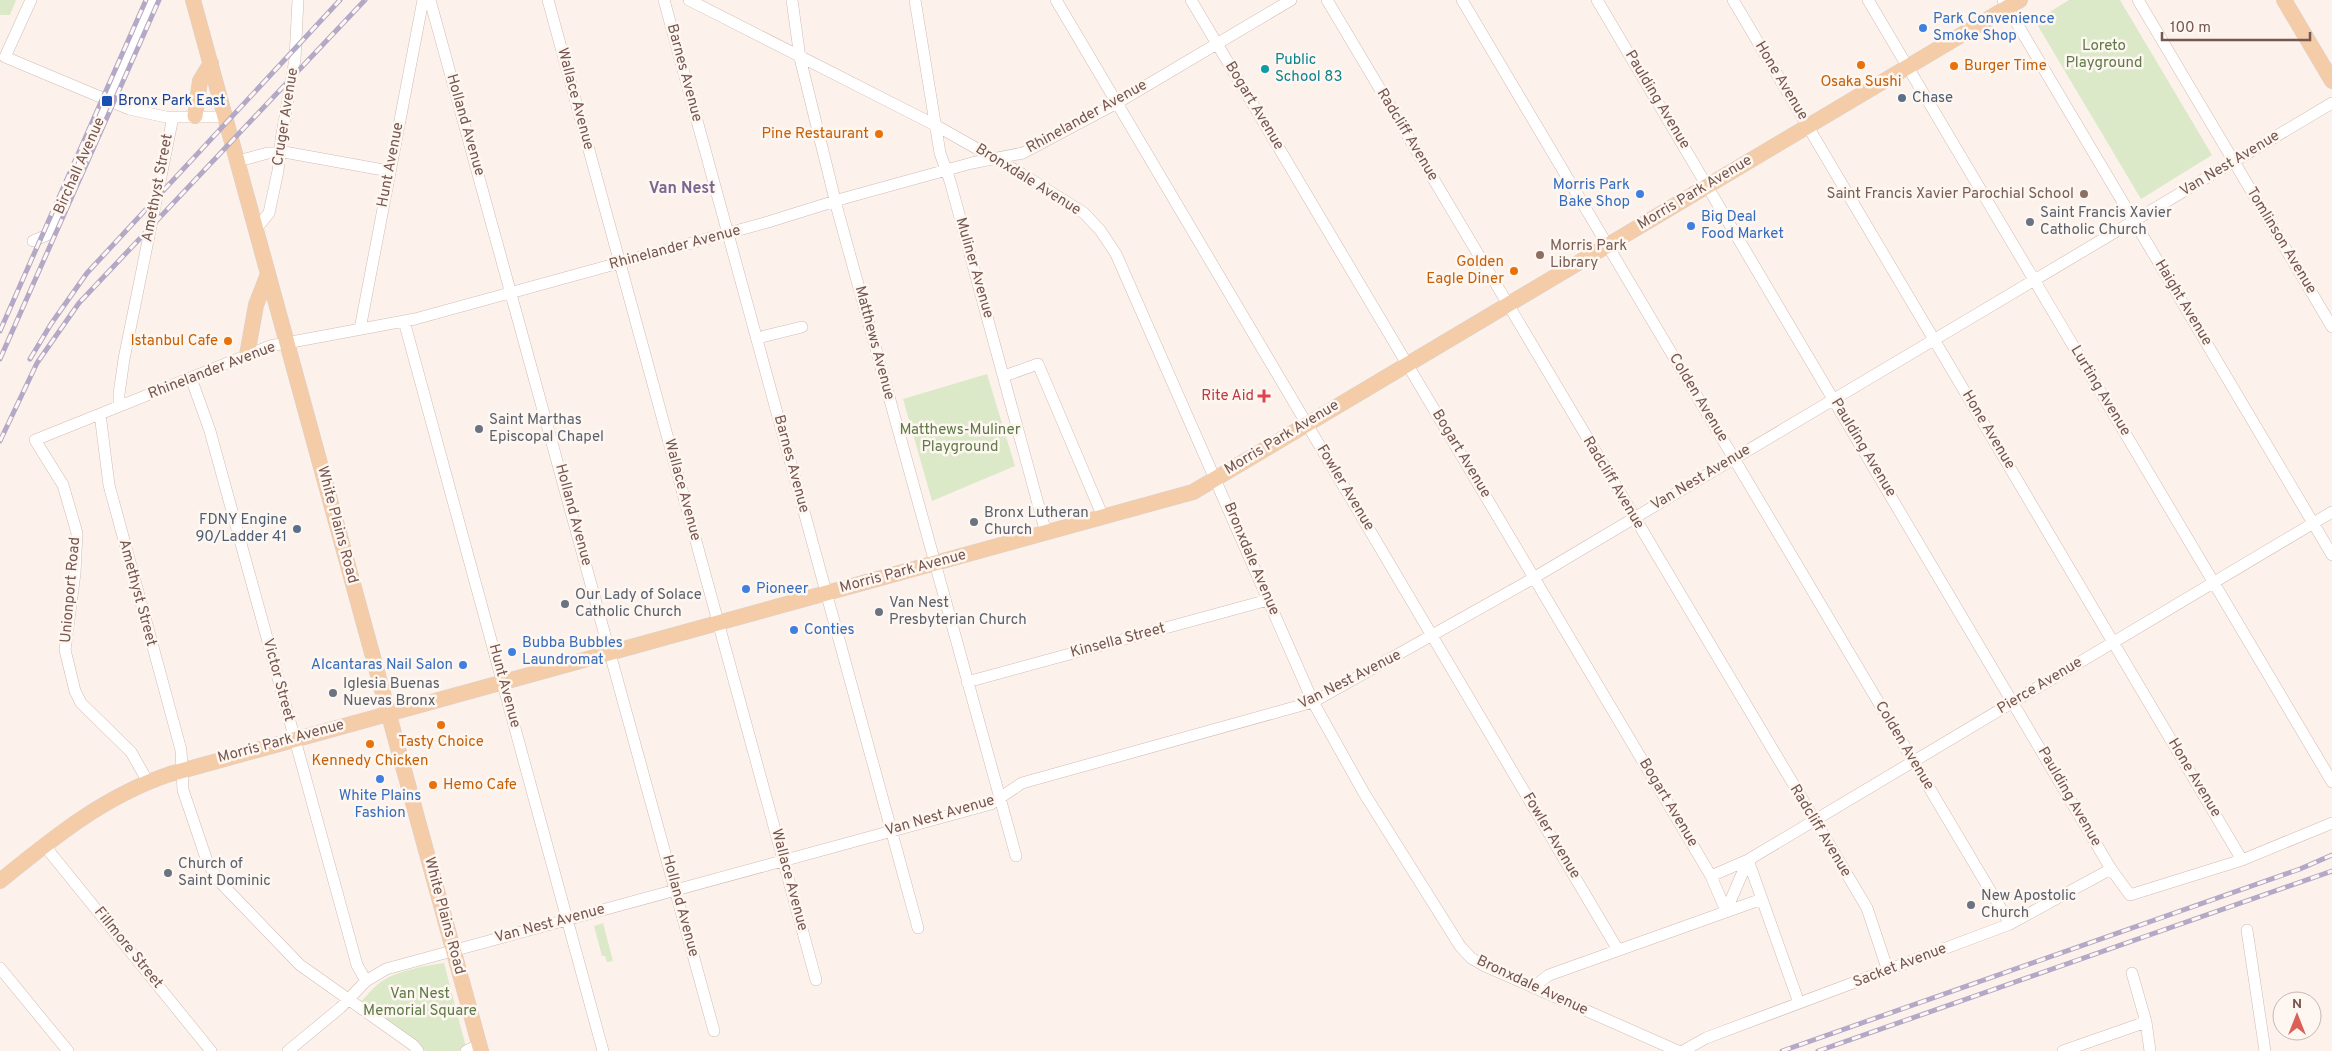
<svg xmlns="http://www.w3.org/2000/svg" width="2332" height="1051" font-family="Overpass,sans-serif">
	<rect width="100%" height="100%" fill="#fcf2eb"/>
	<path fill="#dbe9c9" d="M0,0h16l-6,15h-10z
		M2069,0h51l92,155 -71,44 -106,-178z
		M987,374l28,92 -83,35 -29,-102z
		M603,923l10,38 -6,1 -2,-6h-3l-8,-30z
		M444,963l23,88h-42l-7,-9 -56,-38 -1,-2c5,-6 10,-12 16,-17 16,-14 47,-19 67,-22z"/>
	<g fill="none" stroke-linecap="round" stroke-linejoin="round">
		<defs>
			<path id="minor" d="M31,0l-26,57 124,52 37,8h60
				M430,0l284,1031
				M548,0l268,980
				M664,0l254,928
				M689,0l246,125 87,49 62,39 16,17 16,24 197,448 51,91 96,153 11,12 14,8 193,85
				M792,0l8,58 38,154 178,644
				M915,0l25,153 10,28 96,352
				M1056,0l562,950
				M1191,0l520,876 15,35
				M1327,0l540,908 21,63
				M1462,0l548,924
				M1597,0l514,869 19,26 112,-35 90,-37
				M1733,0l509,860
				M1868,0l464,782
				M2003,0l329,555
				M2138,0l194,327
				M238,161l30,-8 16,-1 105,19
				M256,229l13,-16 9,-42 3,-31 14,-81 3,-59
				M33,241l14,-6 7,-11 100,-224
				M404,321l199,730
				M360,329l63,-329
				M757,338l45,-11
				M1004,376l34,-12 65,153
				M191,378l19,53 147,534 9,16
				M119,406v-12l5,-35 49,-242
				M100,414l9,71 72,265 2,40 24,71 10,18 83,86 113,80 5,6
				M967,682l301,-82
				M148,782l-17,-30 -50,-49 -6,-12 -10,-41 10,-77 2,-40 -14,-48 -28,-45 235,-94 145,-27 353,-97 77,-24 127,-35 51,-10 94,-50 174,-103
				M44,845l167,206
				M1748,860l51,143
				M1711,876l37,-16 584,-348
				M1726,911l22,-51
				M2247,930l18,121
				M0,968l68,83
				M2132,973l14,49 4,29
				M1533,987l16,-12 213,-76
				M288,1051l52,-43 26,-27 20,-12 605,-165 31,-21 291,-81 212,-119 807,-480
				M466,1051l13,-6
				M1683,1051l23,-13 304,-114 101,-55
				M2063,1051l83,-29"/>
			<path id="major" d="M193,0l288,1051
				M2284,0l48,81
				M195,116l5,-35 11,-18
				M247,355l9,-50 12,-31
				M0,881c53,-43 104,-85 170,-107l1023,-282 827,-492"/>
		</defs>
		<use href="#minor" stroke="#d0bbb3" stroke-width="12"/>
		<use href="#major" stroke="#d9d0ce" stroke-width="16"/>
		<use href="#minor" stroke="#fff" stroke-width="11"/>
		<use href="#major" stroke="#f5cca8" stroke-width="15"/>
		<defs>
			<path id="rail" d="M0,331l146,-331
				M0,359l159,-359
				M30,359l21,-35 36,-51 253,-273
				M0,441l37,-78 42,-60 286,-303
				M1782,1051l518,-182 32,-14
				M1818,1051l514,-180"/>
		</defs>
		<use href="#rail" stroke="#b3a8c6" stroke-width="5"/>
		<use href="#rail" stroke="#fef7f1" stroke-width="3" stroke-dasharray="9" stroke-linecap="butt"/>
	</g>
	<g fill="#3f7fe0" stroke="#fef7f1" stroke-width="2">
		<circle cx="1923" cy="28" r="5"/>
		<circle cx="1640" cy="194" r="5"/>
		<circle cx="1691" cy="226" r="5"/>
		<circle cx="746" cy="589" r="5"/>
		<circle cx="794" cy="630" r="5"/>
		<circle cx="512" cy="652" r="5"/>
		<circle cx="463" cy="665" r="5"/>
		<circle cx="380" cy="779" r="5"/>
	</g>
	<g fill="#e8710a" stroke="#fef7f1" stroke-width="2">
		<circle cx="1861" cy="65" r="5"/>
		<circle cx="1954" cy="66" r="5"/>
		<circle cx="879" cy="134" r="5"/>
		<circle cx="1514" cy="271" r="5"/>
		<circle cx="228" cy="341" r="5"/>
		<circle cx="441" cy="725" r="5"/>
		<circle cx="370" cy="744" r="5"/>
		<circle cx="433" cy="785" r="5"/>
	</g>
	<circle fill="#0f9aa8" stroke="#fef7f1" stroke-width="2" cx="1265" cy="69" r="5"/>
	<g fill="#5c6f8a" stroke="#fef7f1" stroke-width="2">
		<circle cx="1902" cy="98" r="5"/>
		<circle cx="297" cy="529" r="5"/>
	</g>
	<rect fill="#1a4fb4" stroke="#fef7f1" stroke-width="2" x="101" y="95" width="12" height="12" rx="2.5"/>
	<g fill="#8d6e63" stroke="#fef7f1" stroke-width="2">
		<circle cx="2084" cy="194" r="5"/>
		<circle cx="1540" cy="255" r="5"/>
	</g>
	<g fill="#6b7280" stroke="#fef7f1" stroke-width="2">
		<circle cx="2030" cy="222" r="5"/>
		<circle cx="479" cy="429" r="5"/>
		<circle cx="974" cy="522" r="5"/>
		<circle cx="565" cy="604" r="5"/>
		<circle cx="879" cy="612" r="5"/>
		<circle cx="333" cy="693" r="5"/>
		<circle cx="168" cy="873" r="5"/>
		<circle cx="1971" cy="905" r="5"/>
	</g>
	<path fill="#e0444e" stroke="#fef7f1" stroke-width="2" d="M1261.5 388.5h5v5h5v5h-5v5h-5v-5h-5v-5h5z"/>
	<g text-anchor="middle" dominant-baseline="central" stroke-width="5" stroke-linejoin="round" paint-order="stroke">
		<g font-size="15" fill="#366cbe" stroke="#fef7f1" text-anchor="start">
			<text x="1933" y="19">Park Convenience<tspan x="1933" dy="17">Smoke Shop</tspan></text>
			<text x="1630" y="185" text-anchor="end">Morris Park<tspan x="1630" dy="17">Bake Shop</tspan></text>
			<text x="1701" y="217">Big Deal<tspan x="1701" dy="17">Food Market</tspan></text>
			<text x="756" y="589">Pioneer</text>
			<text x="804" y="630">Conties</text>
			<text x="522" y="643">Bubba Bubbles<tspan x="522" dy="17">Laundromat</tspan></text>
			<text x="453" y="665" text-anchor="end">Alcantaras Nail Salon</text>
			<text x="380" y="796" text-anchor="middle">White Plains<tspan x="380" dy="17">Fashion</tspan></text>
		</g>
		<g font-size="15" fill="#5e7a47" stroke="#fef7f1">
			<text x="2104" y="46">Loreto<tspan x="2104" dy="17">Playground</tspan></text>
			<text x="960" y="430">Matthews-Muliner<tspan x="960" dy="17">Playground</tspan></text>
			<text x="420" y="994">Van Nest<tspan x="420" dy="17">Memorial Square</tspan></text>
		</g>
		<g font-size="15" fill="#0d838f" stroke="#fef7f1" text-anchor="start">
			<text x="1275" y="60">Public<tspan x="1275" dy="17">School 83</tspan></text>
		</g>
		<g font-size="15" fill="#c56008" stroke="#fef7f1">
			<text x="1964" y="66" text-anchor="start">Burger Time</text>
			<text x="1861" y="82">Osaka Sushi</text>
			<text x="869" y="134" text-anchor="end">Pine Restaurant</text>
			<text x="1504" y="262" text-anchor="end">Golden<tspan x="1504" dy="17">Eagle Diner</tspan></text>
			<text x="218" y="341" text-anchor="end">Istanbul Cafe</text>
			<text x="441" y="742">Tasty Choice</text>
			<text x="370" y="761">Kennedy Chicken</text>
			<text x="443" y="785" text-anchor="start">Hemo Cafe</text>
		</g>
		<g font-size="15" fill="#76564f" stroke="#fef7f1">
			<text transform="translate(684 73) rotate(75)">Barnes Avenue</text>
			<text transform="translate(1781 81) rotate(59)">Hone Avenue</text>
			<text transform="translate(575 99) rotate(75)">Wallace Avenue</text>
			<text transform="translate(1657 100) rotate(59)">Paulding Avenue</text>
			<text transform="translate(1254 106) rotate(59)">Bogart Avenue</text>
			<text transform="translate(286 117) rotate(-81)">Cruger Avenue</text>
			<text transform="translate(1087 117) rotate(-29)">Rhinelander Avenue</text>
			<text transform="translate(465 125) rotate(74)">Holland Avenue</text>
			<text transform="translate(1407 135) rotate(59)">Radcliff Avenue</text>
			<text transform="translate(2230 164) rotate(-31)">Van Nest Avenue</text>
			<text transform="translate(391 165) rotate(-79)">Hunt Avenue</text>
			<text transform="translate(80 166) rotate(-66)">Birchall Avenue</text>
			<text transform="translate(1028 180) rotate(32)">Bronxdale Avenue</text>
			<text transform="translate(158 188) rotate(-79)">Amethyst Street</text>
			<text transform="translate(1695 193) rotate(-31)">Morris Park Avenue</text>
			<text transform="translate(2281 241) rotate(59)">Tomlinson Avenue</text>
			<text transform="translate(675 248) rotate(-15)">Rhinelander Avenue</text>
			<text transform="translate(974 268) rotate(74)">Muliner Avenue</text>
			<text transform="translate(2183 303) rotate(59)">Haight Avenue</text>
			<text transform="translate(874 343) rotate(75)">Matthews Avenue</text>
			<text transform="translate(212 371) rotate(-21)">Rhinelander Avenue</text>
			<text transform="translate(2100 391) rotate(59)">Lurting Avenue</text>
			<text transform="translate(1698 398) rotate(59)">Colden Avenue</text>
			<text transform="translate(1988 430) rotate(59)">Hone Avenue</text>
			<text transform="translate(1282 438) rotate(-31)">Morris Park Avenue</text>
			<text transform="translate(1863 448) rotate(59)">Paulding Avenue</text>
			<text transform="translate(1461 454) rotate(59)">Bogart Avenue</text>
			<text transform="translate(791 464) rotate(75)">Barnes Avenue</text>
			<text transform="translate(1701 478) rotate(-31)">Van Nest Avenue</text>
			<text transform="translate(1613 483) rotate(59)">Radcliff Avenue</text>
			<text transform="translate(1345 488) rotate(59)">Fowler Avenue</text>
			<text transform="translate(682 490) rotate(75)">Wallace Avenue</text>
			<text transform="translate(573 515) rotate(75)">Holland Avenue</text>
			<text transform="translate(337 525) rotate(75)">White Plains Road</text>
			<text transform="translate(1251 559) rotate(67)">Bronxdale Avenue</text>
			<text transform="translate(903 572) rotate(-15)">Morris Park Avenue</text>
			<text transform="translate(71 590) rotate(-85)">Unionport Road</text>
			<text transform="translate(137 593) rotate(75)">Amethyst Street</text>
			<text transform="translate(1118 641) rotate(-15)">Kinsella Street</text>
			<text transform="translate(278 680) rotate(75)">Victor Street</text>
			<text transform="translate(1350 680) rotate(-27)">Van Nest Avenue</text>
			<text transform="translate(504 686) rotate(75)">Hunt Avenue</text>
			<text transform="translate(2040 686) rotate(-31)">Pierce Avenue</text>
			<text transform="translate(281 742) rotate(-15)">Morris Park Avenue</text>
			<text transform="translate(1904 746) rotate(59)">Colden Avenue</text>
			<text transform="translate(2194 778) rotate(59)">Hone Avenue</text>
			<text transform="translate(2069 797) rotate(60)">Paulding Avenue</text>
			<text transform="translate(1668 803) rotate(59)">Bogart Avenue</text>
			<text transform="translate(940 816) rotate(-16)">Van Nest Avenue</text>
			<text transform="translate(1820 831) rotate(59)">Radcliff Avenue</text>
			<text transform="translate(1551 836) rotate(59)">Fowler Avenue</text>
			<text transform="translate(789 880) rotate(75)">Wallace Avenue</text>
			<text transform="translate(680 906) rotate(75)">Holland Avenue</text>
			<text transform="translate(444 916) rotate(75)">White Plains Road</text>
			<text transform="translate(550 924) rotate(-15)">Van Nest Avenue</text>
			<text transform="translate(128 948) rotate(51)">Fillmore Street</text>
			<text transform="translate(1900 966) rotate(-21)">Sacket Avenue</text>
			<text transform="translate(1532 986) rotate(25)">Bronxdale Avenue</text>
		</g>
		<g font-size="15" fill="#4e5e75" stroke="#fef7f1" text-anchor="start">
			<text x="1912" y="98">Chase</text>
			<text x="287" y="520" text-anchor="end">FDNY Engine<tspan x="287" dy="17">90/Ladder 41</tspan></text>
		</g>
		<g font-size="15" fill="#164399" stroke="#fef7f1" text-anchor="start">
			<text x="118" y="101">Bronx Park East</text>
		</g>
		<g font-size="15" fill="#785e54" stroke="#fef7f1" text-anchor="end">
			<text x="2074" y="194">Saint Francis Xavier Parochial School</text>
			<text x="1550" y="246" text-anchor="start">Morris Park<tspan x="1550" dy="17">Library</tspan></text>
		</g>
		<g font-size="15" fill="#5b616d" stroke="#fef7f1" text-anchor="start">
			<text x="2040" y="213">Saint Francis Xavier<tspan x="2040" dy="17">Catholic Church</tspan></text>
			<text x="489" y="420">Saint Marthas<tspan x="489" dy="17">Episcopal Chapel</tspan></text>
			<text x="984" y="513">Bronx Lutheran<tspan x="984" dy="17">Church</tspan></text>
			<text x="575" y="595">Our Lady of Solace<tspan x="575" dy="17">Catholic Church</tspan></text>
			<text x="889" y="603">Van Nest<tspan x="889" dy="17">Presbyterian Church</tspan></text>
			<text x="343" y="684">Iglesia Buenas<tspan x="343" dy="17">Nuevas Bronx</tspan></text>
			<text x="178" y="864">Church of<tspan x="178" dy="17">Saint Dominic</tspan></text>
			<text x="1981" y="896">New Apostolic<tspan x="1981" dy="17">Church</tspan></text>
		</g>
		<g font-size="15" fill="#be3a42" stroke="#fef7f1" text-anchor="end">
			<text x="1254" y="396">Rite Aid</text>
		</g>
		<g font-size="16" font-weight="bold" fill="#7b6691" stroke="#fef7f1">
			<text x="682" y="189">Van Nest</text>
		</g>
	</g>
	<g transform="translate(2297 1016)"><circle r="24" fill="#fef7f1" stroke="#c8b7b0"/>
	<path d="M0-4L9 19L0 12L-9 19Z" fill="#dd6058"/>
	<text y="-8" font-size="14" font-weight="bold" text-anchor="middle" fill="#76564f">N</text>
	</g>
	<path d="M2162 32v8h148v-8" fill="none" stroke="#76564f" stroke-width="2.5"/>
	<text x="2170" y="32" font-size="15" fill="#76564f" stroke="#fef7f1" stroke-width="4" paint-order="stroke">100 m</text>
</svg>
